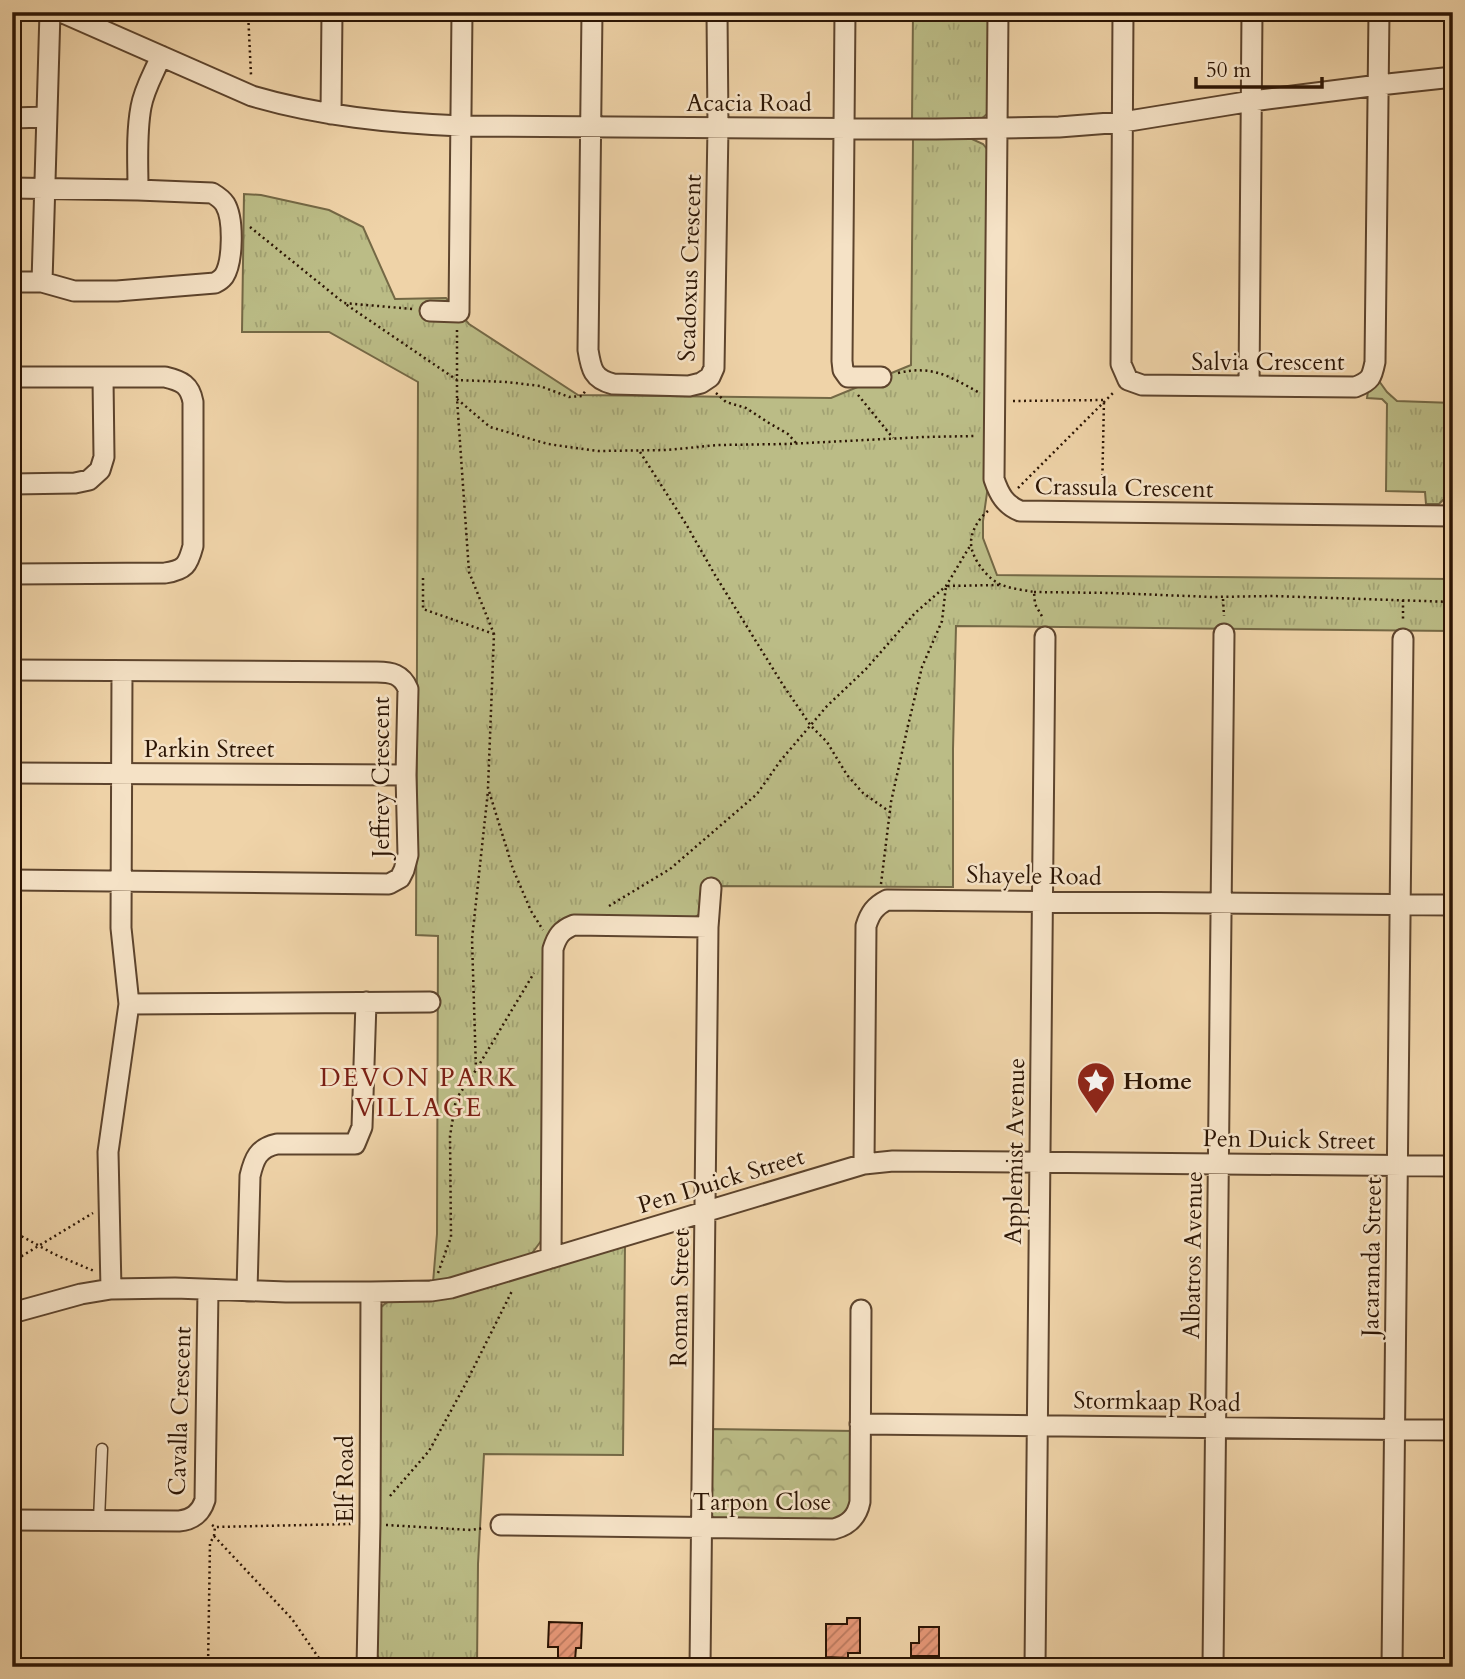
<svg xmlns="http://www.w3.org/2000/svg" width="1465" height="1679" font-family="Cardo,serif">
	<defs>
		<pattern id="grass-tufts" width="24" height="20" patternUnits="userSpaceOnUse" patternTransform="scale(1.75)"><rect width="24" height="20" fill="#bbbc86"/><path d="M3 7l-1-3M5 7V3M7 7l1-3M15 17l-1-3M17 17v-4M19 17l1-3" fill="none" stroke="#a1a172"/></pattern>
		<pattern id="park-crowns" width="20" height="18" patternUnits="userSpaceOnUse" patternTransform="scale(1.75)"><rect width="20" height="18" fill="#bbbc86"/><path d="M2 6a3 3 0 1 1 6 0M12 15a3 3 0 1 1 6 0" fill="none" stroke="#a1a172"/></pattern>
		<pattern id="building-hatch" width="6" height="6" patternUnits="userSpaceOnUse" patternTransform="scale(1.75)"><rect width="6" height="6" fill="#e59777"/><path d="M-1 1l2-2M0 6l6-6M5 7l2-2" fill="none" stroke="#ba7a5f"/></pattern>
	</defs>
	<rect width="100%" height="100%" fill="#efd3a8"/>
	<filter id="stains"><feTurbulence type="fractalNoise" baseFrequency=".00286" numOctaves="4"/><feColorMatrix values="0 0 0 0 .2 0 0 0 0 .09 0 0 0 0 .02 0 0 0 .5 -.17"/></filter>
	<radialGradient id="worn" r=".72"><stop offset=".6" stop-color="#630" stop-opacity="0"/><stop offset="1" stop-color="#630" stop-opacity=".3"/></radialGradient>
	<path fill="url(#grass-tufts)" stroke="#746845" stroke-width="2" d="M913,12h77l-1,97 -2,5 -7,6 -68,2z
		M913,138l59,1 11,5 4,5 1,337 -5,35v17l14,37 456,4v52l-497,-5 -3,123v138l-244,-1 -8,27 -10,7 -128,3 -19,314 -14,19 -97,27 4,-49 1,-298 -22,-1 2,-553 -89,-50h-87l2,-138 17,1 68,15 34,17 32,72 51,-1 23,26 109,71 253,3 80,-33z
		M1379,381l8,11 10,9 56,2v87l-14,14h-13l-1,-12 -39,-1 1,-87 -5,-5 -15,-1 1,-7z
		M625,1243l-2,212 -139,-1 -6,110 -1,103h-93l-8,-14 2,-340 3,-6 9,-7 58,-3 20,-4z"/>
	<path fill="url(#park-crowns)" stroke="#746845" stroke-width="2" d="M709,1429l146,2 -1,70 -15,19 -122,1 -8,-8z"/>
	<path fill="url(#building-hatch)" stroke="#2c1504" stroke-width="2" d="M847,1618h13v35h-12v5l-22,-1v-33h21z
		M549,1622l33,1 -1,25h-5l-1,12 -17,-1v-12h-10z
		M919,1627h20v29h-28v-13h8z"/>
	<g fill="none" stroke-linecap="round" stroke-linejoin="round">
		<defs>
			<path id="service" d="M99,1520l3,-71"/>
			<path id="minor" d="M61,12l191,84c68,20 138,27 209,30l475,3 123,-2 64,-5 129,-21 127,-16 74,-8
				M592,12l-4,338c3,19 5,29 25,34l76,2 12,-3 9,-6 4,-9 4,-241 -1,-115
				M845,12l-3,349 1,9 5,7h33
				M998,12l-4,467c5,15 11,26 26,32l433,5
				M1123,12l-2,352 7,16 14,5 213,2c16,-6 17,-10 20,-25l4,-350
				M331,114l1,-102
				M12,118l34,-1
				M12,188l126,2 74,3c5,3 10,6 13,11 9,15 8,58 -1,72 -3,4 -5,5 -9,7l-98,8h-43l-32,-9h-30
				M138,190c0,-27 -2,-56 3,-83 3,-18 13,-34 20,-51
				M42,282l8,-270
				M430,311l29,1 3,-300
				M12,377h153c17,4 25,8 28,25v144c-5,19 -8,24 -28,27l-153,1
				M1249,386l3,-374
				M12,484l63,-1 14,-3 11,-10 4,-13 -1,-79
				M12,670l365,2c14,0 25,2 31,17l-2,86 2,80 -4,15 -4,8 -11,6 -377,-4
				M12,773l394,2
				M129,1004l301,-2
				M864,1164l2,-238c4,-13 9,-20 21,-26l566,5
				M551,1258l2,-309c4,-13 8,-19 21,-24l134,2
				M111,1289l-3,-137 21,-148 -8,-76 1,-256
				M247,1291l3,-115c4,-17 8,-28 27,-32h78l7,-17 4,-125
				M12,1313l69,-19 30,-5 64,-1 111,4h85l60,-1 20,-3 413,-124 29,-3 560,5
				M860,1424l593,6
				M12,1520l167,1c13,-1 22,-8 26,-21l3,-210
				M501,1525l333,4c15,-4 23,-12 26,-27l1,-192
				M367,1667l3,-144 1,-231
				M700,1667l8,-740 3,-39
				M1035,1667l10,-1030
				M1213,1667l11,-1033
				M1392,1667l11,-1028"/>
		</defs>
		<use href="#service" stroke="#5d442d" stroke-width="13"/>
		<use href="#minor" stroke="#5d442d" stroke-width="23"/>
		<path stroke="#2c1504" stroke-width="2.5" stroke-dasharray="2 3.5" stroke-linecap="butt" d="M248,12l3,63
			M250,227l94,76
			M412,309l-68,-6 113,77 50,2 33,4 29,11 13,-1 4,-6
			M457,330v69l12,173 25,62 -6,154 25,81 18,42 12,19
			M898,373c34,-8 51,3 80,19
			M716,393l10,9 20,6 23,15 19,11 9,10
			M858,395l35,43
			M457,399l33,28 58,17 50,7 69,-1 51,-5 69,-1 137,-7 52,-1
			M1013,401l91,-1 -2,95
			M640,452l46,72 29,51 68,110 28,41 16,16 20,33 16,18 27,19
			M1018,488l97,-97
			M988,511c-9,7 -17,20 -17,32 0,15 17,37 31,42 10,4 22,5 32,7l1,12 8,14
			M423,578v31l71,25
			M1034,592l78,1 100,4 61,-1 180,6
			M1223,599l1,17
			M1403,600v21
			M881,884l10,-82 16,-72 15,-63 20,-46 4,-35 54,-1
			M609,906l61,-37 87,-75 24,-34 46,-54 39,-37 49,-56 31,-27 24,-40
			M476,1070l-4,-131 16,-148
			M12,1231l42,23 40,17
			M12,1262l81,-49
			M438,1273l13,-36 -1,-101 6,-37 20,-29 58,-97
			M390,1496l39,-45 36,-66 48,-96
			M212,1525l3,2 136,-3
			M386,1525l85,5 13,-2
			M214,1536l78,83 33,48
			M208,1667l2,-124 4,-7 1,-9"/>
		<use href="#service" stroke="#f5e2c6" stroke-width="10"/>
		<use href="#minor" stroke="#f5e2c6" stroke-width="19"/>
	</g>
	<defs>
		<symbol id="sight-pin" viewBox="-11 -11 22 30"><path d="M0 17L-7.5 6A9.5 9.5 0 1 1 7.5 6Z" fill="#8f2418" stroke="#f5e2c6"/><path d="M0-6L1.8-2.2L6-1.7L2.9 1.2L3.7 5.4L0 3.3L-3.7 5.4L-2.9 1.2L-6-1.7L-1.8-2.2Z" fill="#fff"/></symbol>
	</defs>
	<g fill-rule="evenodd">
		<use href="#sight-pin" x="1074" y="1059" width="44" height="60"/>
	</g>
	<g text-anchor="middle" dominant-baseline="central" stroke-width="5" stroke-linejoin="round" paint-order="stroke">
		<g font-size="24" fill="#2c1504" stroke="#f5e2c6">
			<text x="749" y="103">Acacia Road</text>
			<text transform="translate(690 268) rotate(-88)">Scadoxus Crescent</text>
			<text x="1268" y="362">Salvia Crescent</text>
			<text transform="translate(1124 488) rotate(1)">Crassula Crescent</text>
			<text x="209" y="749">Parkin Street</text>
			<text transform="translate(381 777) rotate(-90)">Jeffrey Crescent</text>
			<text transform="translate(1034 876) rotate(1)">Shayele Road</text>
			<text transform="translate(1289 1140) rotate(1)">Pen Duick Street</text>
			<text transform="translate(1015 1151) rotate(-89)">Applemist Avenue</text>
			<text transform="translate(721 1181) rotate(-17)">Pen Duick Street</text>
			<text transform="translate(1193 1255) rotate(-89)">Albatros Avenue</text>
			<text transform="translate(1372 1257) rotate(-89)">Jacaranda Street</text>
			<text transform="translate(680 1298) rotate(-89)">Roman Street</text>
			<text transform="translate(1157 1402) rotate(1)">Stormkaap Road</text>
			<text transform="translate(180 1411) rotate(-88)">Cavalla Crescent</text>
			<text transform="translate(345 1479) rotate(-90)">Elf Road</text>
			<text x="762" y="1502">Tarpon Close</text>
		</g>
		<g font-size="24" font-weight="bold" fill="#2c1504" stroke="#f5e2c6" text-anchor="start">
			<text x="1123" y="1081">Home</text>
		</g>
		<g font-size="26" letter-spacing="2" fill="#7a1f14" stroke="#f5e2c6">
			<text x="419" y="1077">DEVON PARK<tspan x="419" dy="30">VILLAGE</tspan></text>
		</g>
	</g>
	<rect width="1465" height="1679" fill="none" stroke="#efd3a8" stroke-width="42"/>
	<rect x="14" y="14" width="1437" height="1651" fill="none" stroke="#2c1504" stroke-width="3.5"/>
	<rect x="21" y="21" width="1423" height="1637" fill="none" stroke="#2c1504" stroke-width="2"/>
	<path d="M1196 77v10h126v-10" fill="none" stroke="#2c1504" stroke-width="3.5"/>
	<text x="1206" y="77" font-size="21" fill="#2c1504" stroke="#f5e2c6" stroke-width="5" paint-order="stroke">50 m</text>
	<rect width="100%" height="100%" filter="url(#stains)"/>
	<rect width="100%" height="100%" fill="url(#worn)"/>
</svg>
